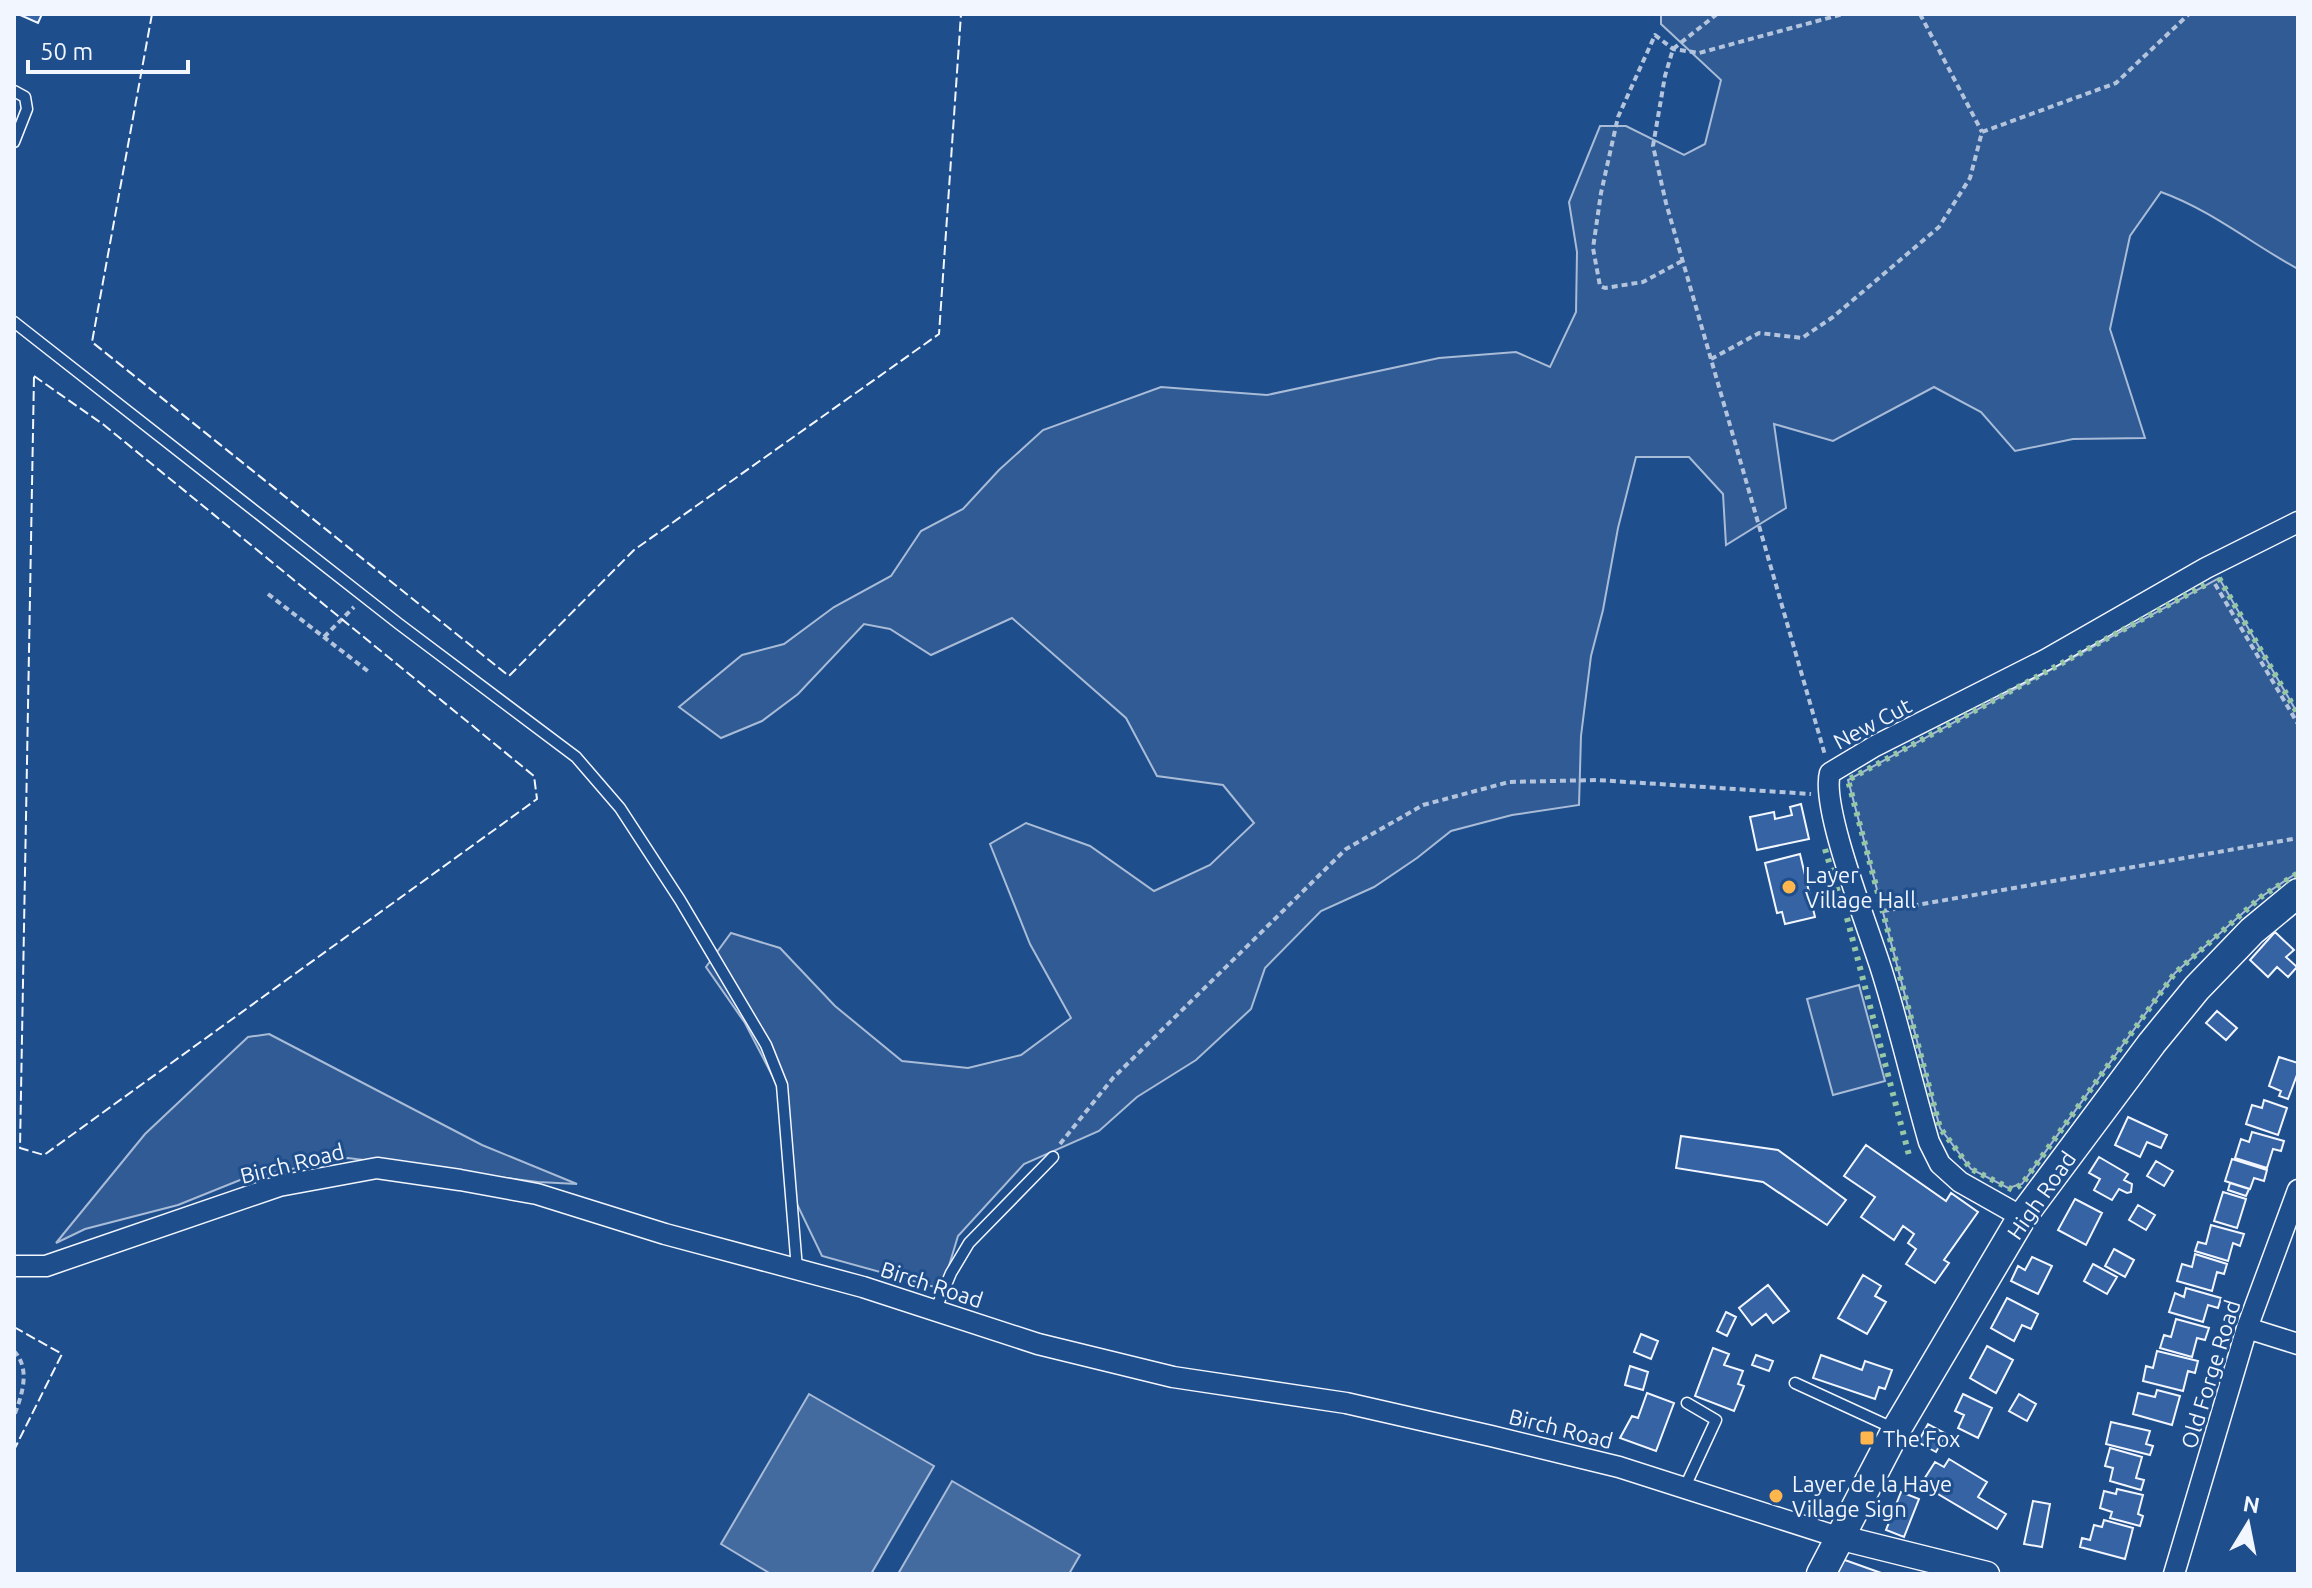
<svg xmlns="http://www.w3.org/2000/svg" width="2312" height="1588" font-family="Ubuntu,sans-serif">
	<rect width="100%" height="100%" fill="#1f4e8c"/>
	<path fill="#305b95" stroke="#a8bbd7" stroke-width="2" d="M1661,14h637v255c-46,-25 -87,-59 -137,-77l-31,44 -20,93 35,109 -72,1 -58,12 -34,-39 -47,-25 -101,54 -59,-17 12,84 -60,37 -3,-51 -34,-37h-53l-18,71 -15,82 -12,46 -10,80 -2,69 -67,10 -61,16 -34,27 -43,29 -53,24 -56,57 -14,41 -55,51 -59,37 -38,34 -75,33 -66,72 -16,53 -120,-33 -28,-58 -6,-92 -43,-83 -39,-56 25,-34 49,15 55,58 67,55 66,7 53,-13 50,-37 -41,-74 -40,-100 36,-21 64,23 64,45 56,-26 44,-42 -31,-38 -66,-9 -31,-58 -114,-100 -81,37 -41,-26 -26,-5 -66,70 -36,27 -41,17 -42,-31 63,-52 42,-11 50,-37 57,-31 30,-45 42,-22 36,-39 44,-40 118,-43 106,8 172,-37 77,-6 34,15 26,-55 1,-60 -8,-50 31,-76h26l58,29 21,-11 16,-64 -60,-56z
		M2219,578l79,136v158l-37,25 -86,76 -153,211 -14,4 -37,-19 -31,-41 -92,-348z
		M1859,985l26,96 -52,14 -26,-96z
		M269,1034l213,111 95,39 -39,-2 -190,-24 -103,20 -67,27 -93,24 -29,14 89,-109 103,-97z"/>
	<path fill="#446ba0" stroke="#a8bbd7" stroke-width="2" d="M809,1394l125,72 -63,108h-100l-50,-30z
		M952,1481l128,74 -11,19h-171z"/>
	<path fill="#3563a3" stroke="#f2f6ff" stroke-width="2" d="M18,14h24l-4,9z
		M1801,804l8,35 -52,11 -7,-33 24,-5 1,7 17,-4 -2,-8z
		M1800,854l15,63 -30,7 -3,-12 -5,1 -12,-50z
		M2275,932l19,18 -8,7 11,10 -9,10 -11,-10 -9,10 -18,-17z
		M2217,1011l20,17 -11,12 -20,-17z
		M2279,1057l19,6v9l-10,27 -9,-3 2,-5 -12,-5z
		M2264,1100l23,8 -9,27 -32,-11 6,-19 10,3z
		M2128,1117l39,18 -6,13 -14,-6 -7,15 -25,-12z
		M2252,1132l32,9 -3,10 -8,-2 -6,19 -32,-10 6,-19 8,3z
		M1681,1136l97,14 68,50 -19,25 -64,-43 -87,-14z
		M1866,1145l80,56 5,-8 27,19 -34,48 5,3 -14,20 -29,-19 10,-15 -8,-6 6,-9 -11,-8 -9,14 -33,-23 14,-20 -31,-21z
		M2099,1157l29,17 -4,6 8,4 -1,8 -4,1 -8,-4 -7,11 -18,-10 6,-11 -11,-6z
		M2232,1159l35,11 -3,11 -10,-3 -4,11 -25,-8z
		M2156,1161l17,10 -9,15 -17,-10z
		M2230,1183l19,6 -3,7 -18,-6z
		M2223,1192l23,7 -9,29 -23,-7z
		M2075,1199l27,14 -16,32 -28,-15z
		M2138,1205l17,10 -9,15 -17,-10z
		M2211,1225l33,9 -4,12 -7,-3 -5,18 -33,-10 3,-9 8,2z
		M2114,1249l20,11 -9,17 -20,-11z
		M2195,1254l32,10 -3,10 -7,-2 -5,19 -35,-10 5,-17 10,3z
		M2032,1257l20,9 -14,28 -27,-13 7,-15 7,4z
		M2093,1264l24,13 -10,17 -23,-13z
		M1863,1275l18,11 -6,10 11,6 -19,32 -29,-16z
		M1768,1285l21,26 -16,12 -7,-9 -14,11 -13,-17z
		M2186,1288l35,10 -3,10 -10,-3 -5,17 -34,-10 6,-19 9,4z
		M2007,1298l31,16 -7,15 -9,-4 -8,16 -23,-13z
		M1726,1312l10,5 -9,19 -10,-5z
		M2176,1319l33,9 -4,12 -8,-2 -5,19 -32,-9 4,-13 7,2z
		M1641,1334l17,7 -7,18 -17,-7z
		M1987,1346l26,14 -17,33 -26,-15z
		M1713,1348l16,6 -5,11 19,6 -5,13 6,2 -10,25 -39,-15z
		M2157,1351l41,10 -3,12 -7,-2 -5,20 -40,-10 3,-15 7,2z
		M1756,1355l17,6 -4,10 -17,-6z
		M1821,1355l41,15 3,-9 27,9 -7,19 -6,-2 -4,12 -62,-21z
		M1630,1366l18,6 -5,18 -18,-5z
		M2157,1390l23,6 -8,29 -39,-11 5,-21 17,4z
		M1647,1393l27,10 -18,48 -36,-13 12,-22 6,2z
		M1963,1394l29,14 -14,30 -20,-10 6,-13 -9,-4z
		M2019,1394l17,10 -9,17 -18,-10z
		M2111,1422l39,9 -4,13 7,2 -3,9 -44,-11z
		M1928,1424l18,10 -10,18 -18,-10z
		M2110,1448l32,9 -6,21 8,2 -3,10 -31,-9 3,-13 -8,-2z
		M1949,1459l38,23 -9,15 28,17 -9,15 -76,-45 14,-22 9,5z
		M2117,1489l26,6 -5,19 5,2 -3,10 -30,-8 2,-6 -12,-4 4,-17 12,3z
		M1901,1492l18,7 -15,38 -18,-7z
		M2033,1501l17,3 -8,43 -18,-3z
		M2104,1520l29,8 -8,31 -45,-12 2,-9 8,2 4,-15 8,2z
		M1842,1559l42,15h-47z"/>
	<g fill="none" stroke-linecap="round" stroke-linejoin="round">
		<defs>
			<path id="service" d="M14,91l11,6 2,12 -13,33
				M14,322l385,302 177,133 44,51 60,92 86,145 16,40 15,184
				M935,1311l16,-38 18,-30 84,-86
				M1795,1383l100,46
				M1684,1489l32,-69 -29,-17"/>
			<path id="minor" d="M2022,1217l-62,-35 -20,-18 -11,-22c-16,-55 -29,-112 -46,-167 -12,-41 -63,-167 -53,-202l45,-27 172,-87 159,-91 92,-46
				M14,1266h32l233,-80 98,-18 83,12 77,14 128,40 198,53 175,57 135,33 173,26 145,33 128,31 219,70
				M2247,1328l51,16
				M2174,1574l73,-246 51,-138"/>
			<path id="tertiary" d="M1838,1537l149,37"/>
			<path id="secondary" d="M1821,1574l75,-144 126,-213 130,-174 45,-55 55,-57 46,-38"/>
		</defs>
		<use href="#service" stroke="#f2f6ff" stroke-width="13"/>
		<use href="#minor" stroke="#f2f6ff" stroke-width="23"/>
		<use href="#tertiary" stroke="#f2f6ff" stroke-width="27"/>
		<use href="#secondary" stroke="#f2f6ff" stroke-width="31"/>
		<path stroke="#b3c4dc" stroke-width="4" stroke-dasharray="6 4" stroke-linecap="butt" d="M1717,14l-44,35 -8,27 -12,70 13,57 159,552
			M1920,14l62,118
			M1682,261l-39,21 -38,6 -5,-2 -7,-38 8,-55 17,-76 37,-82 18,14 26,4 144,-39
			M1711,359l48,-26 43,5 31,-21 106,-90 31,-49 12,-46 134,-49 73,-69
			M2215,584l83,140
			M268,594l101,78
			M324,637l30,-30
			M1883,911l415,-73
			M1060,1144l53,-66 233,-229 77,-44 86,-23 88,-2 214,14
			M14,1351c17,18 8,44 0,65"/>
		<use href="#service" stroke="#1f4e8c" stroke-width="10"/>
		<use href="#minor" stroke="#1f4e8c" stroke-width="20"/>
		<use href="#tertiary" stroke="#1f4e8c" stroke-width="24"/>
		<use href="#secondary" stroke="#1f4e8c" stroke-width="28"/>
		<path stroke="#97c8a6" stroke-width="6" stroke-dasharray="4 6" stroke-linecap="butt" d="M2219,578l79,136
			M2205,585l-357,195 92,348 31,41 42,21 9,-6 153,-211 86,-76 37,-24
			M1825,849l14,46
			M1847,918l63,241"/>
		<path stroke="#f2f6ff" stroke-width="2" stroke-dasharray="10 4" stroke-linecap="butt" d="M152,14l-60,328 417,334 125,-126 305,-216 22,-320
			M34,376l70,49 430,351 3,23 -493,356 -24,-7z
			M14,1327l48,27 -48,96"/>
	</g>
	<g fill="#ffb74d" stroke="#1f4e8c" stroke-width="3">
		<circle cx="1789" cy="887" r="8"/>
		<rect x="1859" y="1430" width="16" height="16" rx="4"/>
		<circle cx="1776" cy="1496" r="8"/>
	</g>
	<g text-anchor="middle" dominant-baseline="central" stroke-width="6" stroke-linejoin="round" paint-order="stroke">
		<g font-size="22" fill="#f2f6ff" stroke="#1f4e8c">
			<text transform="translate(1872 723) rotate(-28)">New Cut</text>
			<text transform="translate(292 1163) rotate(-14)">Birch Road</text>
			<text transform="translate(2041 1195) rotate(-55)">High Road</text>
			<text transform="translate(932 1284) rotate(18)">Birch Road</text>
			<text transform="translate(2210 1374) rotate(-73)">Old Forge Road</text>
			<text transform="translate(1561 1428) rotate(14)">Birch Road</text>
		</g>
		<g font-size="22" fill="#f2f6ff" stroke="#1f4e8c" text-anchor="start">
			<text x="1805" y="874">Layer<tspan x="1805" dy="25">Village Hall</tspan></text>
			<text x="1883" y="1438">The Fox</text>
			<text x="1792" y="1483">Layer de la Haye<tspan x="1792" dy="25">Village Sign</tspan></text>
		</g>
	</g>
	<rect width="2312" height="1588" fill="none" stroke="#f2f6ff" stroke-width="32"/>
	<g transform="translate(2248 1524) rotate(10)" stroke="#1f4e8c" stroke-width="6" paint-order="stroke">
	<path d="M0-6L14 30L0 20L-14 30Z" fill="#f2f6ff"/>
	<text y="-12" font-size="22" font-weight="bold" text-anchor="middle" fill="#f2f6ff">N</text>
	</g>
	<path d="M28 60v12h160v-12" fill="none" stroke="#f2f6ff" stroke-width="4"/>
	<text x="40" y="60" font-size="24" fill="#f2f6ff" stroke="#1f4e8c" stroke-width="6" paint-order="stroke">50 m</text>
</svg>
